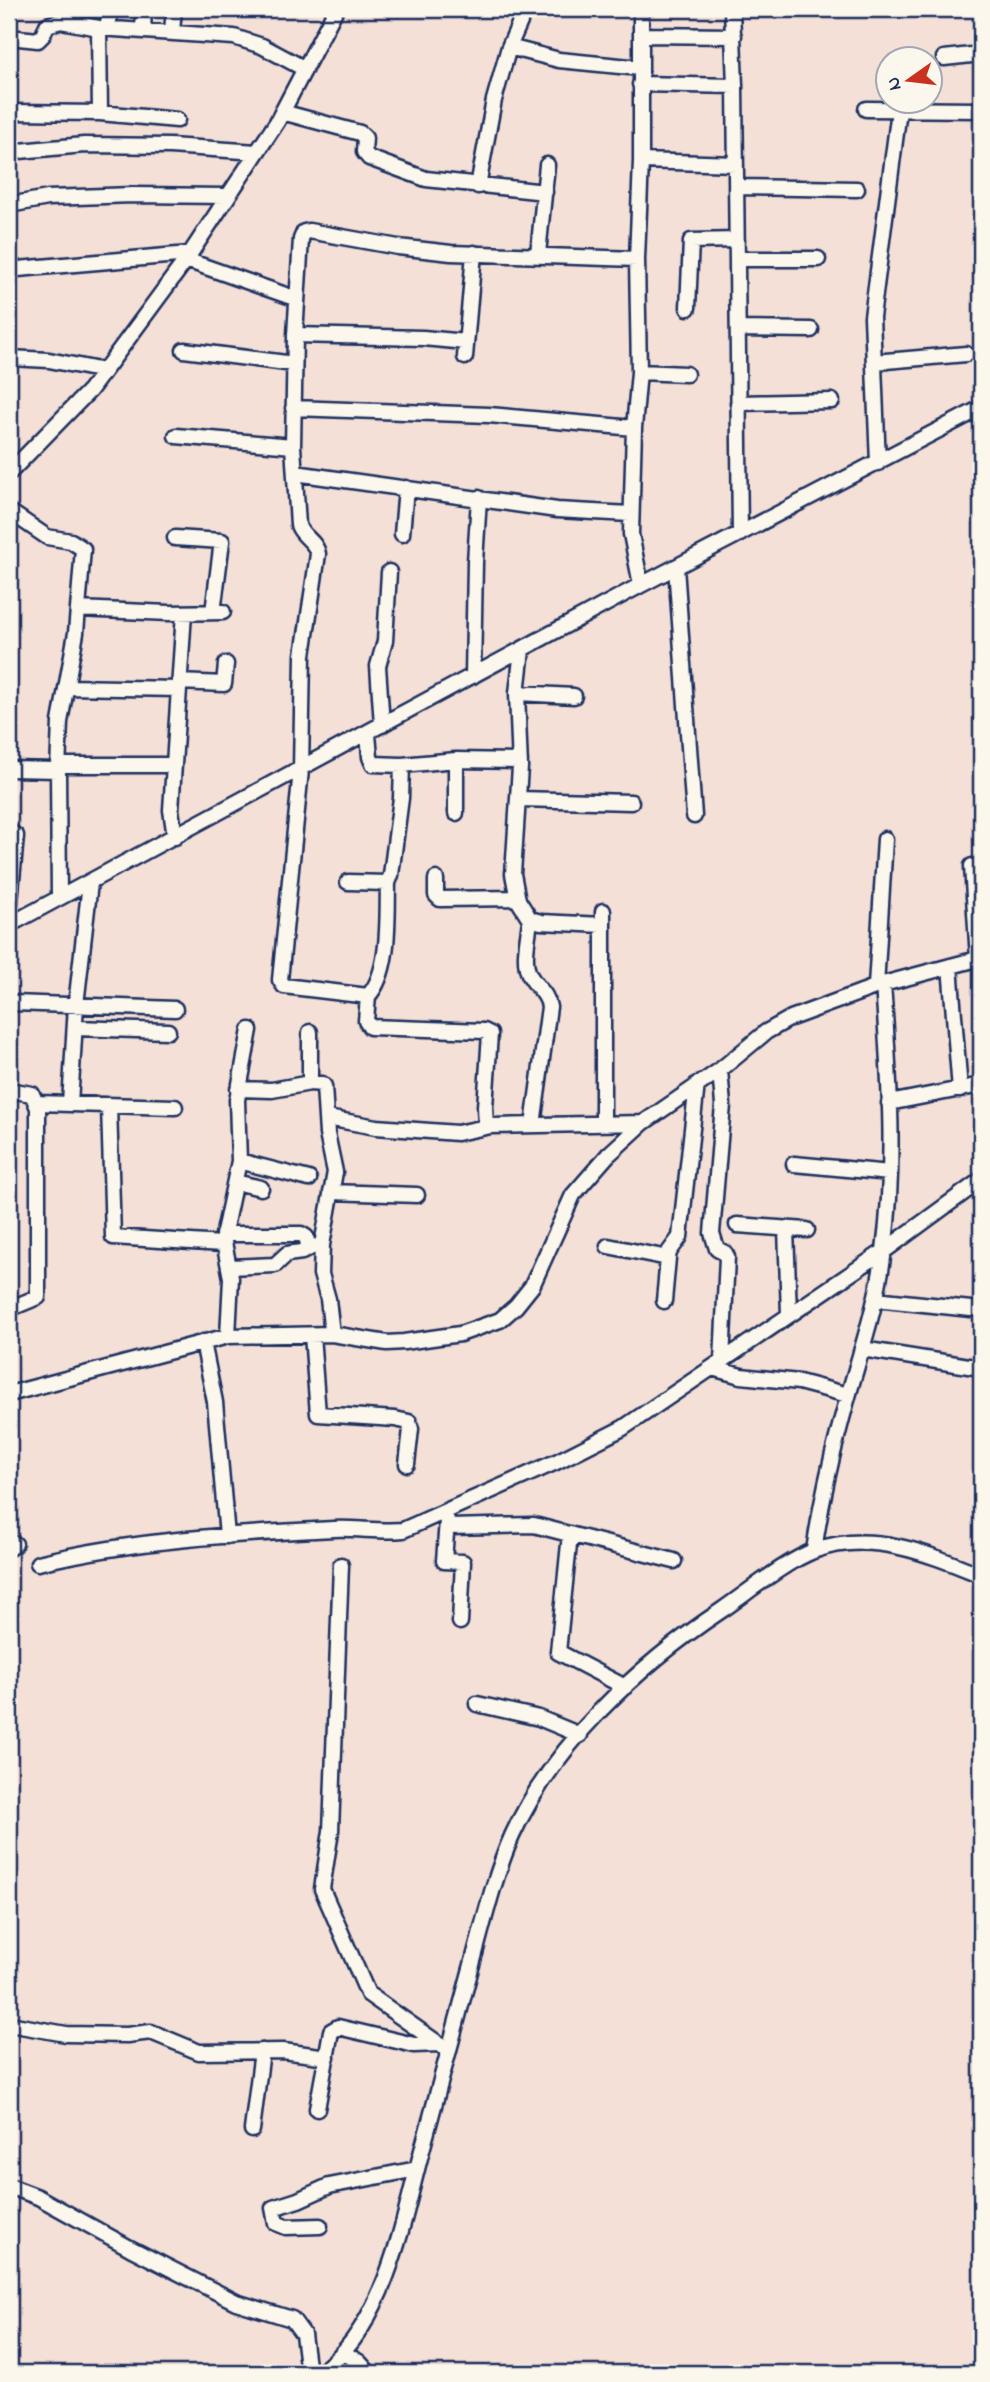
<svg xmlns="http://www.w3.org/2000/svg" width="990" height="2382" font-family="'Indie Flower',sans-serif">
	<rect width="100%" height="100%" fill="#f5e0d7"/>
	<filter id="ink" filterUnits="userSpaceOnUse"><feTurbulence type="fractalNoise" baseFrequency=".0143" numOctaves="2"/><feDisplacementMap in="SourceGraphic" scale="14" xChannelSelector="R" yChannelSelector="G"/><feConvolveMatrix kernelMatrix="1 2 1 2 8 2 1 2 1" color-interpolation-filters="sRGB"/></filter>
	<g filter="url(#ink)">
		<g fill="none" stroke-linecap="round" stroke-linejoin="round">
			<defs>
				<path id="minor" d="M732,9l3,77 5,448
					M99,28l1,85
					M107,28l4,-19
					M143,30l1,-21
					M172,31l2,-22
					M641,35l93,1
					M9,37l29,3 5,-5 4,-10 14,-4 38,7 135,9 28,9 43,23
					M509,47l11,-25v-13
					M944,58l37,-4
					M640,84l95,2
					M866,109l115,1
					M9,112l91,1 77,7
					M282,112l78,21 5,5 -1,14 5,6 57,21 119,13
					M9,152l75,-7 86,1 87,6
					M641,161l95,3
					M478,186l16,-86 15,-53 50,13 81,8
					M736,187l121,2
					M9,205l39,-7 85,-3 94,1
					M538,254l9,-89
					M737,259h81
					M186,260l111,39
					M18,269l171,-15
					M688,308l3,-67 46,-1
					M738,329l73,1
					M295,335l128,3 43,4
					M184,350l110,14
					M465,357l9,-104
					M9,358l40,2 55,11
					M874,362l92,-8
					M639,372l47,2
					M738,403l94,-2
					M293,408l196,7 145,13 -3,106 10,51
					M634,428l5,-56 -2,-113 4,-98v-152
					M176,436l117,10
					M878,463l-6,-146 27,-207
					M9,473l81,-83 96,-130 91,-138 59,-113
					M295,473l262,37 73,4
					M9,511l38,26 24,4 12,8 -7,84 -16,89 -2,48 1,128
					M402,534l4,-46
					M175,538l47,3 -9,71
					M676,567l18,249
					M78,609l91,4 54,-1
					M522,650l-5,43 3,74 -7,107 5,26 12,19 11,3 62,3
					M473,676l2,-114 4,-64
					M179,682l45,2 2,-20
					M66,687l113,2
					M517,693l57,3
					M382,725l-4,-59 7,-25 4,-69
					M58,765h115
					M402,765l54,-5
					M9,769l49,1
					M519,799l112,3
					M456,813v-53l64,1
					M9,831l7,5 -6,67
					M175,837l-4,-27 13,-197
					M972,866l6,93
					M436,879v16l4,4 78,-1
					M348,882l40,1 3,-8 10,-77 1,-33 -29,-1 -3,-7 -2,-23
					M530,919c-1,16 -8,40 -1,55 6,13 18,18 20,33l-16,118
					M9,925l632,-340 340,-177
					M950,966l10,124
					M876,986l9,-147
					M368,996c23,-24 19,-81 20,-113
					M9,1005l5,-2 161,6
					M75,1028l93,3
					M310,1032v51l12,1 2,2 3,48 8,38 -13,73 -1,29 7,25 4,35
					M720,1070l3,35 -11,128 5,16 8,4 2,4 -5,104
					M238,1089l34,1 38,-7
					M9,1090l23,4 6,14v189l-29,12
					M37,1103l138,4
					M889,1103l92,-18
					M70,1104l6,-99 14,-122
					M109,1106l4,131 109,7
					M327,1118l49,9 81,6 34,-7 152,-3
					M603,1124v-213
					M486,1127l-1,-20 5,-73 -6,-3 -114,-4 -4,-6 2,-25 -84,-10 -4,-6 21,-210 2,-115 15,-101c-2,-13 -16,-17 -20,-29l-5,-79 2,-111 6,-96 3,-7 5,-1 89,16 53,6 186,6
					M239,1161l70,18
					M794,1164l96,9
					M235,1182l26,6
					M331,1192l86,3
					M737,1225l70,5
					M786,1229l3,85
					M223,1234h78l5,3 3,11
					M608,1246l60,12
					M229,1267l46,-2 12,-11 15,-2 10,-5 10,-2
					M875,1299l96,10
					M664,1301l4,-43 1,-6 11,-15 17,-153
					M312,1335l6,79 77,5 14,3 2,7 -4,35
					M228,1336l3,-58 -8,-41 16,-76 -2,-61 13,-70
					M203,1342l12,60 12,134
					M862,1349l119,19
					M712,1368l29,8 58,6 49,13
					M9,1394l219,-58 104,-2 55,9 17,-1 56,-8 40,-14 16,-14 16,-20 41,-91 35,-40 35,-32 77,-53 46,-38 25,-14 92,-34
					M447,1520l-3,41 19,1 -3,60
					M449,1527l85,-2 140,36
					M570,1534l-12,118 67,35
					M9,1548l6,-4
					M814,1551c6,-42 15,-84 26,-125 15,-59 37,-116 44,-176 12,-88 5,-178 -1,-266l98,-26
					M38,1563c96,-23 197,-29 296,-34 23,-1 46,3 69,1l153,-68 67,-34 261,-177 97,-71
					M341,1565l-10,266 -9,58 46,105 81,57
					M477,1704l62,14 41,17
					M9,2024l57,10 61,1 24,-3 48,20 84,-1 44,6
					M317,2109l14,-78 7,-4 76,18 26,-1
					M252,2130l10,-79
					M9,2186l29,11 92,51 106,54 56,17 11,15 5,39
					M320,2226l-34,1 -10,-4 -3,-15 25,-8 31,-14 88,-17
					M343,2352l16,10 10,11
					M319,2373c65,-43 83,-149 102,-219 17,-61 33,-122 49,-182 12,-43 24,-96 42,-136 41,-91 127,-171 210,-226 28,-19 62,-48 94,-60 57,-20 113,4 165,25"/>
			</defs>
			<use href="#minor" stroke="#1b2f5e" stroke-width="19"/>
			<use href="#minor" stroke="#fbf7ec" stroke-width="14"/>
		</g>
	</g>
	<rect width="990" height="2382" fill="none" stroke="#fbf7ec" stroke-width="35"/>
	<rect x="18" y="18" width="955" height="2347" fill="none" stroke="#1b2f5e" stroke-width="2.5" filter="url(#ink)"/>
	<g transform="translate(909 80) rotate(256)"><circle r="33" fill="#fbf7ec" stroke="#a1a7b3" stroke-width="2"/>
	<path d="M0-5L12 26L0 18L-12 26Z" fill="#c8321e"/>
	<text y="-10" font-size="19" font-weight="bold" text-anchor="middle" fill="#1b2f5e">N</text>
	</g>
</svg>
